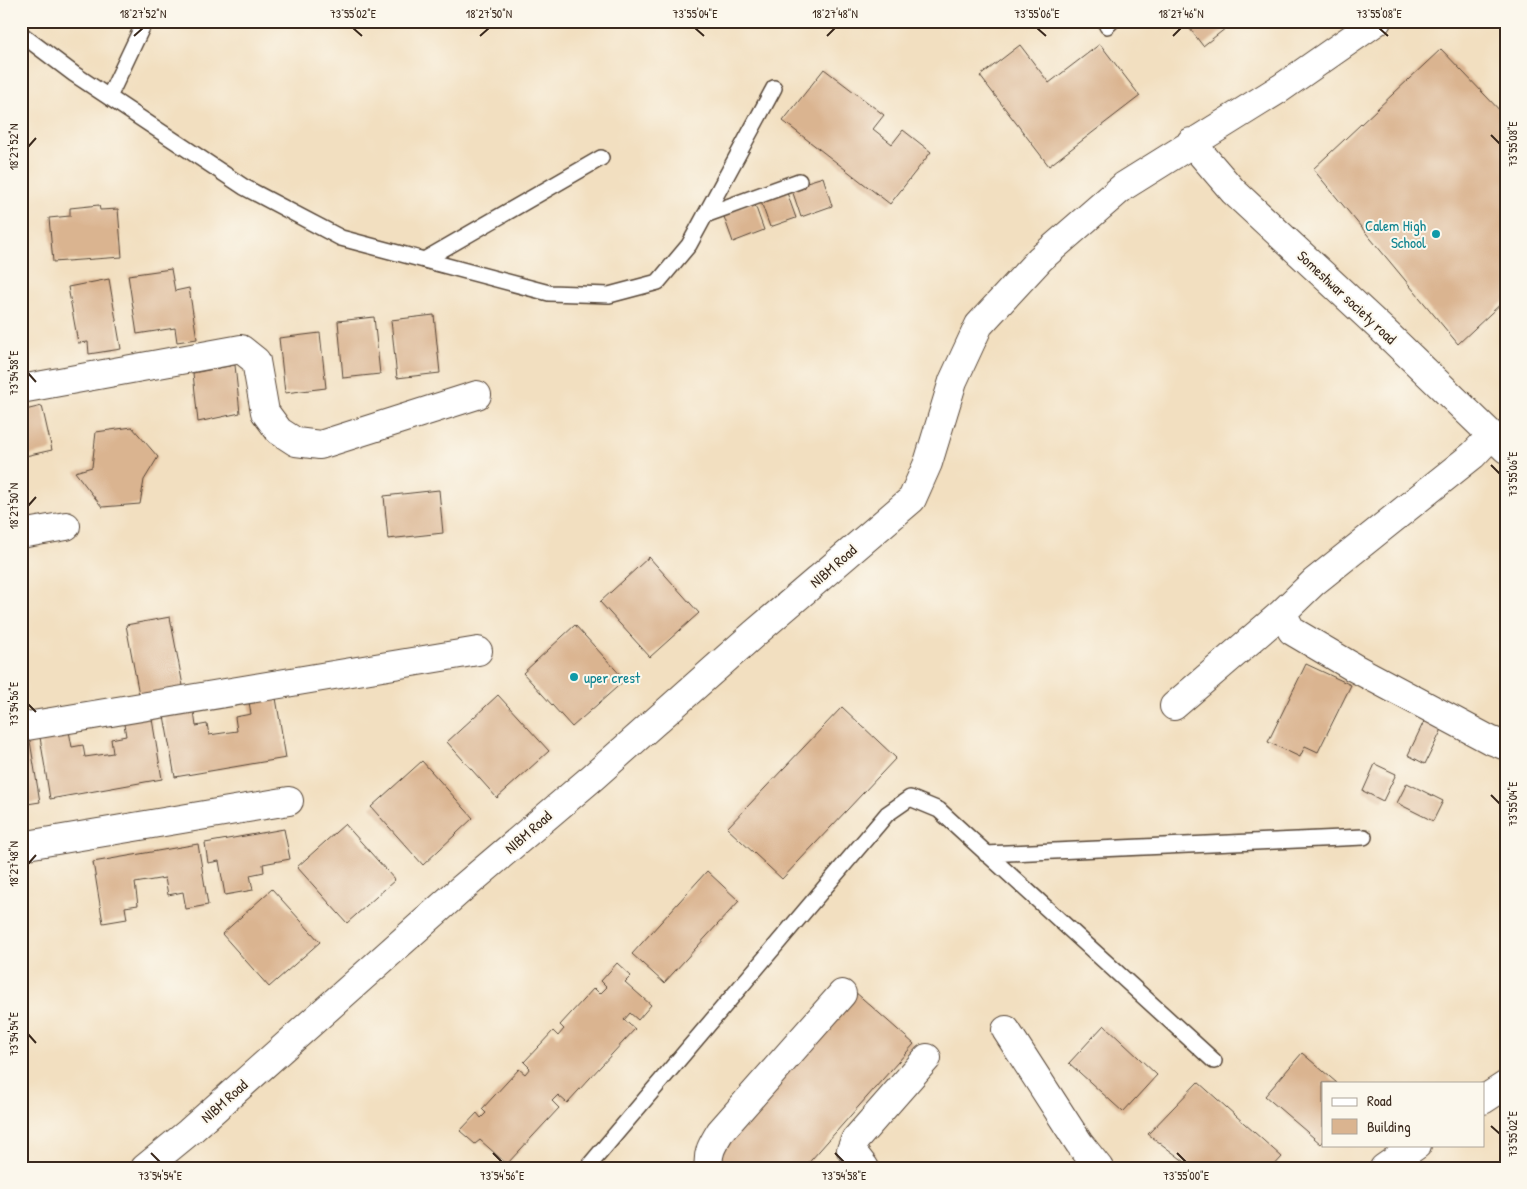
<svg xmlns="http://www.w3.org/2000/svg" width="1527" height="1189" font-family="'Patrick Hand',sans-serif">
	<rect width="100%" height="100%" fill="#fbf7ec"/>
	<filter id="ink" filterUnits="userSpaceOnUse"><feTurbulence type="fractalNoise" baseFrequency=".02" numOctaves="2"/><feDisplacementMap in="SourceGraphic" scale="10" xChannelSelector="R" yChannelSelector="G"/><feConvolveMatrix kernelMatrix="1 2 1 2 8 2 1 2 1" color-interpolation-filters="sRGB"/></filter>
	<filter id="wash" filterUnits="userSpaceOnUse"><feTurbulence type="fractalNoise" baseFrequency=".0096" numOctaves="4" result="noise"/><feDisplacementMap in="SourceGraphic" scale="20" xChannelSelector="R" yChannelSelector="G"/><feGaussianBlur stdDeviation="1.12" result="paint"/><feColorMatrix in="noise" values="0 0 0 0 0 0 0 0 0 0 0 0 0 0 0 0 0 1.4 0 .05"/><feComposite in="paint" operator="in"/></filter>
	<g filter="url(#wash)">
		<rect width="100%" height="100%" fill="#f2dfc0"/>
		<g id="blocks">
			<path fill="#dab490" d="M1184,21h51l-32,25z
				M1100,44l40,52 -91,70 -69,-90 40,-31 29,38z
				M1441,49l65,68v182l-48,45 -145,-175z
				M824,69l60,46 -11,14 19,15 11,-14 28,22 -41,52 -107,-83z
				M823,177l9,29 -31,11 -10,-30z
				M786,190l10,28 -26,9 -10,-28z
				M754,202l10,28 -31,12 -10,-28z
				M99,205l1,5 18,-1 4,48 -69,5 -4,-44 21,-2v-8z
				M171,269l4,22 14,-3 8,51 -20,3 -2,-14 -38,6 -9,-59z
				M109,279l12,70 -32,5 -1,-12 -10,1 -10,-56z
				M434,315l6,58 -43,5 -6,-58z
				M374,317l6,57 -37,4 -5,-57z
				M320,333l6,55 -41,5 -6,-55z
				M235,365l5,48 -42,9 -5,-49z
				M42,406l10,44 -31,7v-46z
				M132,427l26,30 -14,23 -4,24 -38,3 -27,-35 17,-5 4,-35z
				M439,490l4,43 -55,6 -4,-43z
				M649,557l50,56 -49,44 -50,-55z
				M170,617l14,74 -44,9 -14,-75z
				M575,625l50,55 -53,47 -49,-54z
				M1306,664l45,21 -33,67 -13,-6 -5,11 -32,-15z
				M275,692l11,66 -111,19 -12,-67 30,-5 3,21 11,-2 2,11 28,-4 -2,-14 16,-3 -3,-18z
				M498,695l51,56 -52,47 -50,-56z
				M842,707l54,51 -114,121 -55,-51z
				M151,713l11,66 -112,20 -11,-68 29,-5 4,21 11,-2 2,12 28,-4 -2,-14 15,-3 -3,-18z
				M1427,715l18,8 -20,41 -17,-9z
				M29,735l11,67 -19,3v-68z
				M422,761l51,57 -50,47 -52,-58z
				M1375,764l21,10 -13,27 -20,-10z
				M1407,783l36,18 -10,20 -36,-18z
				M345,824l50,56 -48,43 -50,-56z
				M284,829l6,30 -27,5 1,8 -14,3 3,15 -28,5 -6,-34 -11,2 -3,-20z
				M198,844l10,61 -22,4 -3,-17 -15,3 -3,-17 -30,5 3,22 -13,2 2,12 -24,4 -10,-61z
				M707,871l32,30 -75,82 -32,-29z
				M272,889l48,53 -51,45 -47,-53z
				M617,963l14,13 -6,6 26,23 -13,15 -8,-7 -6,7 11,9 -68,74 -9,-8 -6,6 7,7 -52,56 -27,-24 -5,4 -15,-13 17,-18 4,5 5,-5 -4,-4 37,-40 6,5 5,-6 -6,-6 29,-31 5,5 6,-7 -4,-4 34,-37 6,6 7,-7 -6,-6z
				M854,991l60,53 -110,124h-82l-14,-12z
				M1104,1025l53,50 -34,37 -54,-49z
				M1302,1053l35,30h-14v59l-2,2 -56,-48z
				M1198,1082l84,75 -10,11h-79l-45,-34z"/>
		</g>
	</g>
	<g filter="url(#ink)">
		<use href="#blocks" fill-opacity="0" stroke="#564536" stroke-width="1"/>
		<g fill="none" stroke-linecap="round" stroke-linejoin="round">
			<defs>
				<path id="lane" d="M1107,26l5,-5
					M21,34l53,40 170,113 97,51 208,55 60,2 49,-13 31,-37 85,-157
					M109,97l36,-76
					M705,215l94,-34
					M424,260l177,-102
					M986,854l378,-17
					M587,1168l300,-354 23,-16 29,12 275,251"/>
				<path id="street" d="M1191,142l42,49 155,144 118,114
					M21,389l220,-40 15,12 9,51 14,19 17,11 24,3 157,-50
					M1492,435l-19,20 -159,127 -32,31 10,18 61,36 137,73 16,6
					M21,534l45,-8
					M1174,706l108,-93
					M21,727l457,-76
					M21,846l268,-45
					M1006,1030l73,113 20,25
					M1483,1100l23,-15
					M145,1168l44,-36 270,-241 134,-114 161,-143 158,-135 16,-36 25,-82 26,-56 61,-66 84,-73 157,-98 96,-67
					M709,1168c-2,-15 3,-23 11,-36l122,-138
					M865,1168l-14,-18 4,-10 72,-82
					M1384,1168l33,-23"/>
			</defs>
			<use href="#lane" stroke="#564536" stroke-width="18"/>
			<use href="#street" stroke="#564536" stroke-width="30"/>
			<use href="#lane" stroke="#fff" stroke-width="15"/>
			<use href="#street" stroke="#fff" stroke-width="28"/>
		</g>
	</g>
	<path fill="none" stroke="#3b2a1e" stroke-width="2" d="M353,28l9,8M695,28l9,8M1037,28l9,8M1379,28l9,8M134,36l9,-8M480,36l9,-8M827,36l8,-8M1173,36l8,-8M1491,135l9,9M28,147l8,-9M28,373l8,9M1491,465l9,9M28,506l8,-9M28,704l8,8M1491,795l9,9M28,864l8,-9M28,1034l8,9M1491,1126l9,8M151,1153l9,9M493,1153l9,9M835,1153l9,9M1177,1153l9,9"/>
	<g fill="#0f9aa8" stroke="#fbf7ec" stroke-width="2">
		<circle cx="1436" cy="234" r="5"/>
		<circle cx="574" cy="677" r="5"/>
	</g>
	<g text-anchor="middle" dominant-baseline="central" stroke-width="4" stroke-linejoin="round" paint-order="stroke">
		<g font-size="15" fill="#0d838f" stroke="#fbf7ec" text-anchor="end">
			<text x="1426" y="225">Calem High<tspan x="1426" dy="17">School</tspan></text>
			<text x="584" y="677" text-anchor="start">uper crest</text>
		</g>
		<g font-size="15" fill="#3b2a1e" stroke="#fbf7ec">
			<text transform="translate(1347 297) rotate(43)">Someshwar society road</text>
			<text transform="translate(833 566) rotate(-41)">NIBM Road</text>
			<text transform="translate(528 832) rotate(-41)">NIBM Road</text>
			<text transform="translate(224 1101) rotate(-42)">NIBM Road</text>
		</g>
	</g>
	<rect width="1527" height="1189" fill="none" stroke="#fbf7ec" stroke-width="55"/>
	<rect x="1322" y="1082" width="162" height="65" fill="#fbf7ec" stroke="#aea59a"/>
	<rect x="1332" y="1098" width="25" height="8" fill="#ffffff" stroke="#aea59a"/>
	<text x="1367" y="1106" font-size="15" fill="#3b2a1e">Road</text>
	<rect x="1332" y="1119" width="25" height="15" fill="#dab490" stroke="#aea59a"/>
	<text x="1367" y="1132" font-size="15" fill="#3b2a1e">Building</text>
	<rect x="28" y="28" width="1472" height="1134" fill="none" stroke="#3b2a1e" stroke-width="2"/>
	<g font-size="12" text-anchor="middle" fill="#3b2a1e">
		<text x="143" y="18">18°27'52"N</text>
		<text x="353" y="18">73°55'02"E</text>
		<text x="489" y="18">18°27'50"N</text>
		<text x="695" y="18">73°55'04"E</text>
		<text x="835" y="18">18°27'48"N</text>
		<text x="1037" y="18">73°55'06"E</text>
		<text x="1181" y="18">18°27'46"N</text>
		<text x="1379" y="18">73°55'08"E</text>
		<text transform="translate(1513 144) rotate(-90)" y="4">73°55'08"E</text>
		<text transform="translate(14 147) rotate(-90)" y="4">18°27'52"N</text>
		<text transform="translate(14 373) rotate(-90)" y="4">73°54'58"E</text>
		<text transform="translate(1513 474) rotate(-90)" y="4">73°55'06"E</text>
		<text transform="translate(14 506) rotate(-90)" y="4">18°27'50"N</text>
		<text transform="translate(14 704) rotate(-90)" y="4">73°54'56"E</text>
		<text transform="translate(1513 804) rotate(-90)" y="4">73°55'04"E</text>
		<text transform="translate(14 864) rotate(-90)" y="4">18°27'48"N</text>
		<text transform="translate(14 1034) rotate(-90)" y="4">73°54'54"E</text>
		<text transform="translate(1513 1134) rotate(-90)" y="4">73°55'02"E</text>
		<text x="160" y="1180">73°54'54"E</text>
		<text x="502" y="1180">73°54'56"E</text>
		<text x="844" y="1180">73°54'58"E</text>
		<text x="1186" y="1180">73°55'00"E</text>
	</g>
</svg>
